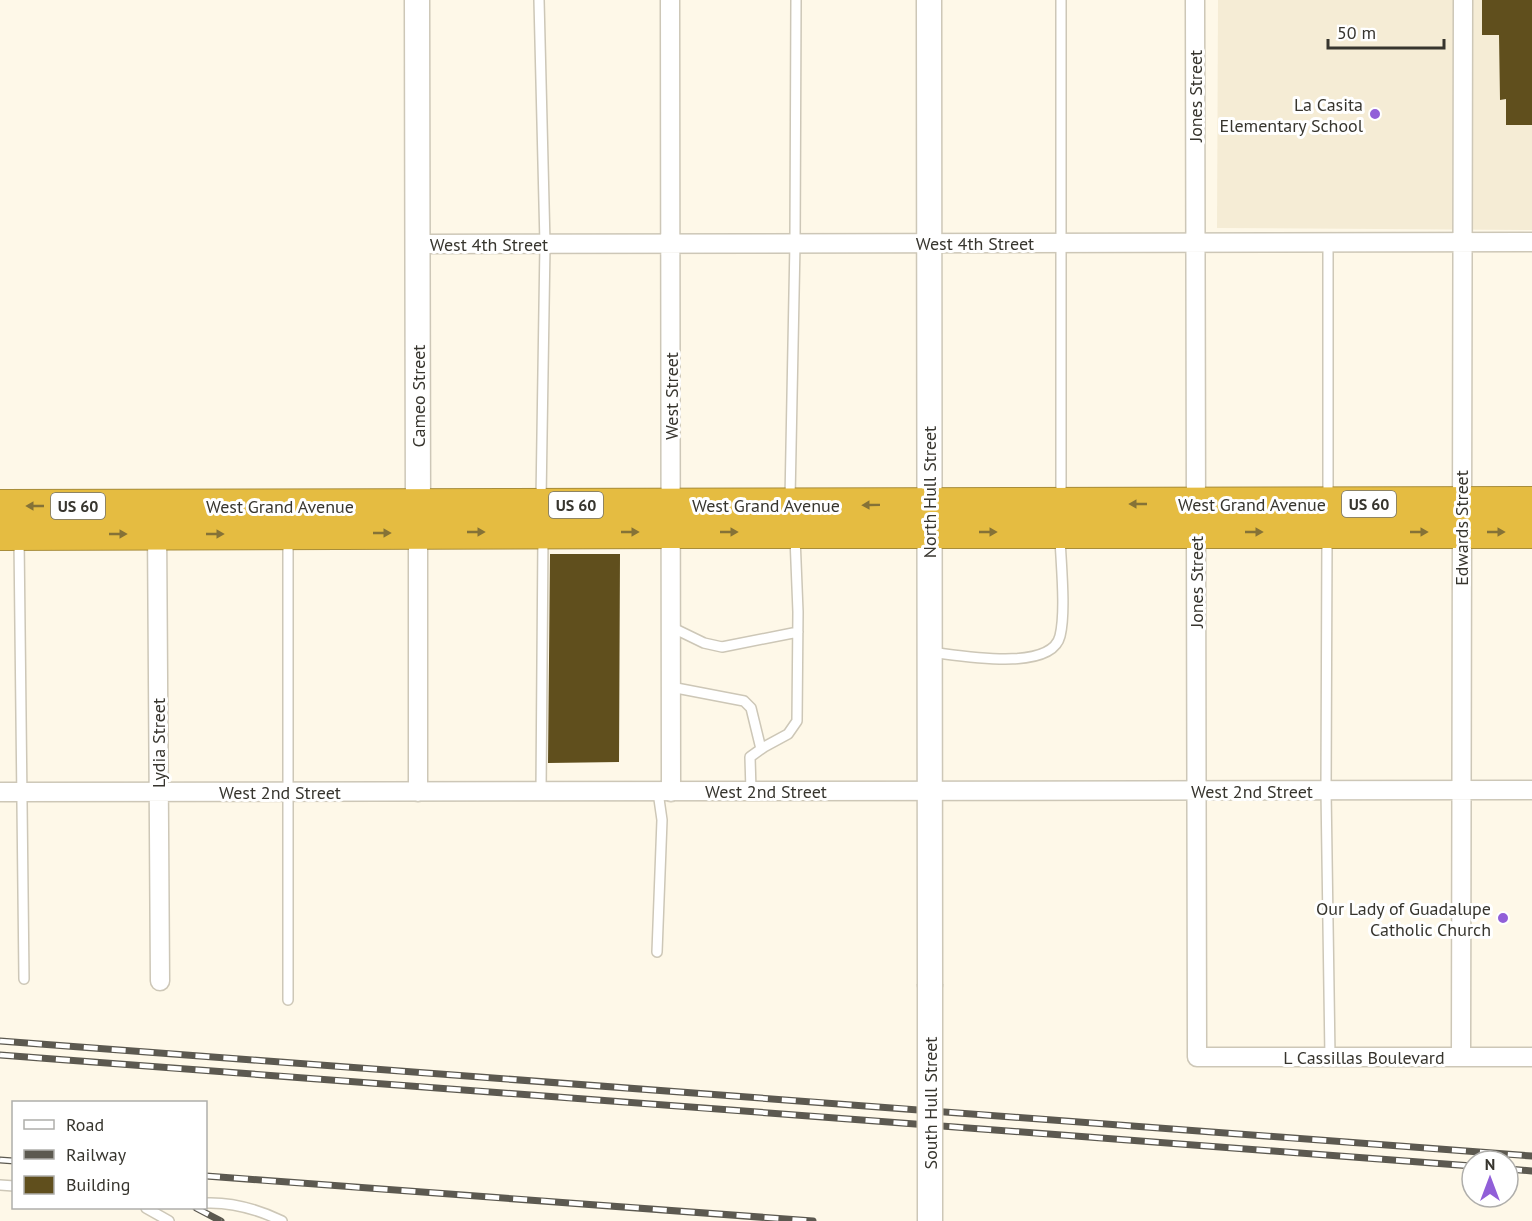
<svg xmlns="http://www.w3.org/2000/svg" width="1532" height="1221" font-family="'PT Sans',sans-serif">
	<rect width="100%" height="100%" fill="#fef8e8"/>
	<path fill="#f5ecd5" d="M1218,0h314v230l-315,-2z"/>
	<path fill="#604f1d" d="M1482,0h50v125h-26v-26l-6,1 -1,-65h-17z
		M550,554h70l-1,208 -71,1z"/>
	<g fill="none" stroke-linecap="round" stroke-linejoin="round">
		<defs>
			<path id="lane" d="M539,0l6,244 -4,256
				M1328,243v255
				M790,499l5,-256 1,-243
				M1061,499v-499
				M288,538v462
				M1327,538l-1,252 4,267
				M19,539l5,440
				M671,627l33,16 18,4 76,-15
				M930,652c28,3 121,21 130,-16 6,-24 1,-72 0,-98
				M671,687l73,14 7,7 10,41
				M751,791l-1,-34 14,-10 24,-13 9,-13 1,-109 -3,-75
				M541,792l2,-256
				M657,952l5,-132 -4,-28
				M0,1185l14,1
				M206,1203c27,-1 51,6 76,18
				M146,1208l23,13"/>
			<path id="street" d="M670,0l1,792
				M1195,0l2,1057h335
				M418,244l1114,-2
				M157,526l3,455
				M418,533v259
				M0,792l1532,-2
				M1461,1057l2,-1057"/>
			<path id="secondary" d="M417,0l1,521
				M929,0l1,984"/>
			<path id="highway" d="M0,506l1532,-3
				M0,534l671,-2h861"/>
		</defs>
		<use href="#lane" stroke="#cdc7b7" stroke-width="12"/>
		<use href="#street" stroke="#cdc7b7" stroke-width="21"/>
		<use href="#secondary" stroke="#cdc7b7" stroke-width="27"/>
		<use href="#highway" stroke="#a88d3a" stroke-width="34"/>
		<use href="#lane" stroke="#fff" stroke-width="9"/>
		<use href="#street" stroke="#fff" stroke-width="18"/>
		<use href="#secondary" stroke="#fff" stroke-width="24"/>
		<use href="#highway" stroke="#e5bc41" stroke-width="32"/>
		<defs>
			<path id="rail" d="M0,1041l1532,115
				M0,1055l1472,111
				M0,1160l14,1
				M1508,1169l24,2
				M206,1176l607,45
				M196,1208l25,13"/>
		</defs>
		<use href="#rail" stroke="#5c5950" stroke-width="7"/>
		<use href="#rail" stroke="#fff" stroke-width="4.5" stroke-dasharray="14" stroke-linecap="butt"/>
		<defs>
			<path id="secondary-bridge" d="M930,1221v-237"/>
		</defs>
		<use href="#secondary-bridge" stroke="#cdc7b7" stroke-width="27" stroke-linecap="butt"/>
		<use href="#secondary-bridge" stroke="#fff" stroke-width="24"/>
	</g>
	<defs><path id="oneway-solid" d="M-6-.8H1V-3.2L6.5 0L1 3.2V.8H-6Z" transform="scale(1.5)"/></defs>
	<g fill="#857237">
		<use href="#oneway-solid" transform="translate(1138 504) rotate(180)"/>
		<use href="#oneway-solid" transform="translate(871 505) rotate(179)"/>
		<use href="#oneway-solid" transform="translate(35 506) rotate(180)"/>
		<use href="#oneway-solid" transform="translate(476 532)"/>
		<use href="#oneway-solid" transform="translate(630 532)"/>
		<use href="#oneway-solid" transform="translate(729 532)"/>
		<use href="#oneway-solid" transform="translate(988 532)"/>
		<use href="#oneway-solid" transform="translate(1254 532)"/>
		<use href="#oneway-solid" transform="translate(1419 532)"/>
		<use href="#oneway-solid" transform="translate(1496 532)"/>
		<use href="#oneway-solid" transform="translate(382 533)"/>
		<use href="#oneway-solid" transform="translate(118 534)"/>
		<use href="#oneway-solid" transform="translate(215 534)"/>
	</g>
	<g fill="#915fd8" stroke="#fff" stroke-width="2">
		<circle cx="1375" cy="114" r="6"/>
		<circle cx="1503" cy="918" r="6"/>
	</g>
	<g text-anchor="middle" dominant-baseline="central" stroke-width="6" stroke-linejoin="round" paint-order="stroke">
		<g fill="#fff" stroke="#73726d" stroke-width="1.5">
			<rect x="1342" y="491" width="54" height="26" rx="4.5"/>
			<rect x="549" y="492" width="54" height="26" rx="4.5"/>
			<rect x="51" y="493" width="54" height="26" rx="4.5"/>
		</g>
		<g font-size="16" font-weight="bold" fill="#37352e">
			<text x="1369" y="504">US 60</text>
			<text x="576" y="505">US 60</text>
			<text x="78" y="506">US 60</text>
		</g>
		<g font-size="18" fill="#37352e" stroke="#fff">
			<text transform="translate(1195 96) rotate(-90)">Jones Street</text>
			<text x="975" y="243">West 4th Street</text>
			<text x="489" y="244">West 4th Street</text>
			<text transform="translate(418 396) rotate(-90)">Cameo Street</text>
			<text transform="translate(671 396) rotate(-90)">West Street</text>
			<text transform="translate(929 492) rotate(-90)">North Hull Street</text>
			<text x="1252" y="504">West Grand Avenue</text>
			<text x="766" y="505">West Grand Avenue</text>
			<text x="280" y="506">West Grand Avenue</text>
			<text transform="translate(1461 528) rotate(-90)">Edwards Street</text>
			<text transform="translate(1196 582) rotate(-90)">Jones Street</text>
			<text transform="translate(158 743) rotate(-90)">Lydia Street</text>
			<text x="766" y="791">West 2nd Street</text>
			<text x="1252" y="791">West 2nd Street</text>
			<text x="280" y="792">West 2nd Street</text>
			<text x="1364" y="1057">L Cassillas Boulevard</text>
			<text transform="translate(930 1103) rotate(-90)">South Hull Street</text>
		</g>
		<g font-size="18" fill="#37352e" stroke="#fff" text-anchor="end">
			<text x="1363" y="104">La Casita<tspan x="1363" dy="21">Elementary School</tspan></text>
			<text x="1491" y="908">Our Lady of Guadalupe<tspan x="1491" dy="21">Catholic Church</tspan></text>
		</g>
	</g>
	<rect x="12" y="1101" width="195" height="108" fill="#ffffff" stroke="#afaeab" stroke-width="1.5"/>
	<rect x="24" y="1120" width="30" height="9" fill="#ffffff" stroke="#afaeab" stroke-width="1.5"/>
	<text x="66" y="1131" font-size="18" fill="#37352e">Road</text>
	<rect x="24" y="1150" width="30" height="9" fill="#5c5950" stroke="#afaeab" stroke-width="1.5"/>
	<text x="66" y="1161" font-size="18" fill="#37352e">Railway</text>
	<rect x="24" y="1176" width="30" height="18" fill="#604f1d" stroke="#afaeab" stroke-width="1.5"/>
	<text x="66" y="1191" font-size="18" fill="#37352e">Building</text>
	<g transform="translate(1490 1179)"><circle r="28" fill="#ffffff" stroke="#afaeab" stroke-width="1.5"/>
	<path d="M0-4.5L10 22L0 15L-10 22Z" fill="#915fd8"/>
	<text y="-9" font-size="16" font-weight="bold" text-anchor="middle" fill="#37352e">N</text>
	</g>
	<path d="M1328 39v9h116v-9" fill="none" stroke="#37352e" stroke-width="3"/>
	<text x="1337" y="39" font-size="18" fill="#37352e" stroke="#ffffff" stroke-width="4.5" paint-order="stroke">50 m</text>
</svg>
